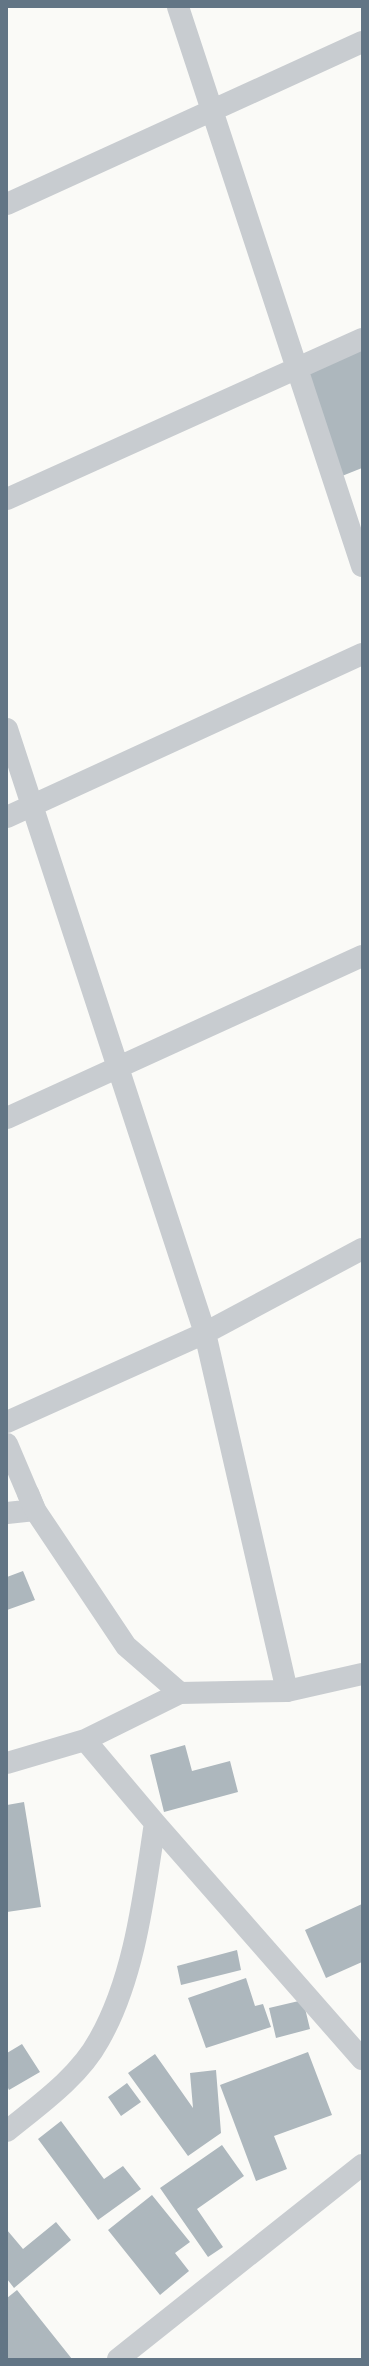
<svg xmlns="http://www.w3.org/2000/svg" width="369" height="2366" font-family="'Space Grotesk',sans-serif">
	<rect width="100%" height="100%" fill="#fafaf7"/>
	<path fill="#adb7bd" d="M362,350v118l-20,8 -41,-101z
		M23,1571l12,29 -28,10v-33z
		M185,1745l7,26 38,-10 8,31 -74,20 -14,-57z
		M24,1802l17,105 -34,5v-107z
		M362,1904v58l-36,16 -21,-48z
		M237,1950l4,20 -60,15 -4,-19z
		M246,1978l9,28 8,-2 8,23 -65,21 -18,-50z
		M303,2000l7,29 -34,9 -7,-30z
		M22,2044l18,28 -31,18 -2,-4v-33z
		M308,2052l24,63 -58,21 13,33 -31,12 -36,-96z
		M155,2054l38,54 -3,-35 26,-3 5,63 -33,23 -60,-83z
		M127,2083l14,19 -20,14 -13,-19z
		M61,2121l43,58 19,-13 18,23 -43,31 -60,-81z
		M222,2145l22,31 -47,33 26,38 -15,10 -48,-69z
		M152,2195l38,47 -15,11 14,18 -29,24 -52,-65z
		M56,2222l15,18 -57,48 -7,-9v-49l16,19z
		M17,2290l55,69h-65v-61z"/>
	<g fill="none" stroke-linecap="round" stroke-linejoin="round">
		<path stroke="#c8ccd0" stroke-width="22" d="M178,7l184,559
			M7,204l355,-162
			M7,499l355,-160
			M7,729l198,604 82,358
			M7,817l355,-163
			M7,1118l355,-162
			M7,1422l198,-89 157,-84
			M7,1513l28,-3 -7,-17
			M85,1740l70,83 207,236
			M7,1763l78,-23 95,-47
			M7,2131c32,-26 72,-54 92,-91 36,-63 45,-146 56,-217
			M118,2359l244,-194"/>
		<path stroke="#c8ccd0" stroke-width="22" d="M7,1444l28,66 91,136 54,47 107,-2 75,-17"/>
	</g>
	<rect width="369" height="2366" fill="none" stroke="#627585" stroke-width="16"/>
</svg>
